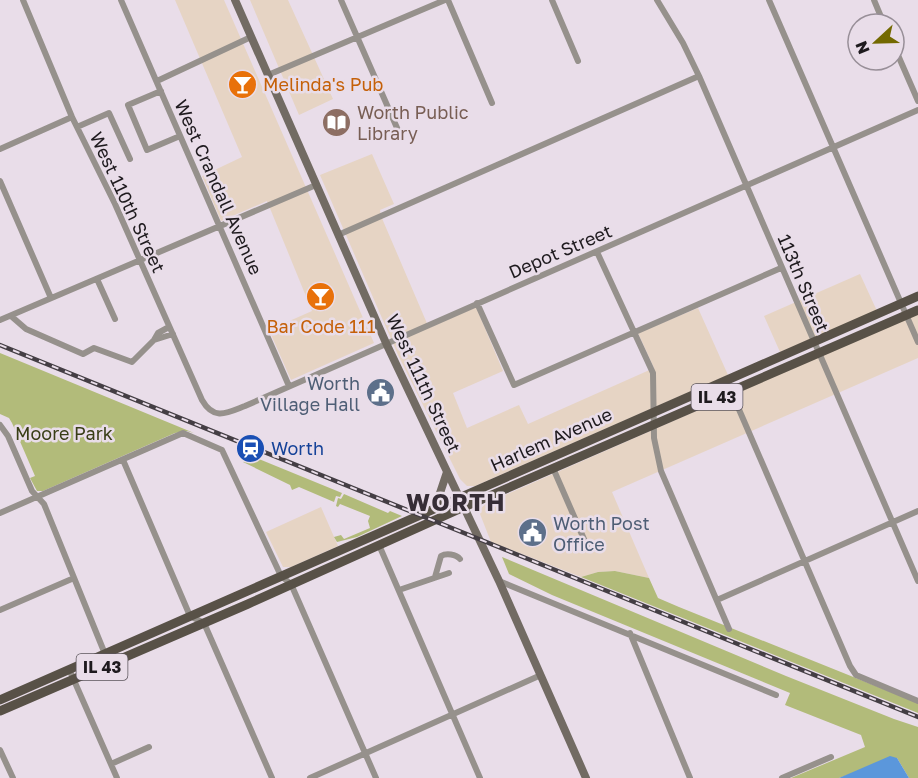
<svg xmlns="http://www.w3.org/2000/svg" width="918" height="778" font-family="'Golos Text',sans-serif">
	<rect width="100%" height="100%" fill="#e9dde9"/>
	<path fill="#e6d4c4" d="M175,0h49l150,343 -83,37 -22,-50 43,-19 -45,-110 -46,20 -19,-45 40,-19z
		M250,0h38l45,99 -34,16z
		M372,154l22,50 -14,6 1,6 48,112 47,-21 27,64 -50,22 14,35 52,-23 9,19 126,-56 -16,-35 60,-25 30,67 -253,111h-8l-7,-7 -62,-124 -78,-180z
		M860,274l17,37 -97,41 -16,-36z
		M918,313v45l-306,134 37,86 -34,-7 -17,1 -17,5 -90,-35 -11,-28 1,-6 6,-5z
		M321,507l17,39 -47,21h-8l-17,-35z"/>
	<path fill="#b2bb7a" d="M0,353l194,80 -7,-2 -12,2 -132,58h-6l-7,-13 5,-2 -23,-53 -3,-5 -9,-4z
		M254,457l88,36 -2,4 -4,-1 -2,6 -35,-15 -7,3 -2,-5 -47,-23 6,-3 4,2z
		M344,494l44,19 2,-2 12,5 -45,21 -20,5 -3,-5 7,-2 3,4 26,-11 -2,-7 2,-5 -30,-12 -2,3 -2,-1 2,-8 3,1z
		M502,557l284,119 108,43 24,8v51h-9l-12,-20 -58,20h-48l74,-31 -4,-12 -76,-30 5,-12 -238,-98 -43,-21z
		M615,571l34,7 9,20 21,9 239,96v10l-337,-136 17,-5z"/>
	<path fill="#5b97db" d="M890,756l7,2 12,20h-70z"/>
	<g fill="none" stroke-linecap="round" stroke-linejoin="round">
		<path stroke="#96918c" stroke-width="6" d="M23,0l49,117 43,87 87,196c12,21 25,13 43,6l673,-296
			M121,0l168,386
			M341,0l60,137
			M448,0l44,103
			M552,0l26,61
			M657,0l26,43 16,33 219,505
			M769,0l149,342
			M874,0l10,24
			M894,46l24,55
			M268,75l177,-75
			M157,81l94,-44
			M161,91l-33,14 19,45 33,-14
			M77,127l32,-14 21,46
			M0,149l72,-32
			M0,181l51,117
			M338,235l361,-159
			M597,252l56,121 1,65 7,33 68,158
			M97,279l18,40
			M477,303l37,82 267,-117
			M11,316l15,13 57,25 11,-6 38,14 22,-22 4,-7 11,-6
			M0,320l316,-135
			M154,340l19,-6
			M731,391l119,275 6,9 62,26
			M0,425l8,11 24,55 12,13 61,150
			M123,460l67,156 14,7 68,155
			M553,468l34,78
			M0,513l183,-80 39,17 59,126 10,8 85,194
			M379,545l101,233
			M435,577l6,-21c5,-3 15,-2 19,3
			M499,581l277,114
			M399,590l50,-17
			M717,600l201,-89
			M0,610l74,-32
			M630,633l60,145
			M69,669l48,109
			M0,750l13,28
			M111,764l38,-17
			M310,778l231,-103
			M782,778l49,-21"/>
		<path stroke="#726b63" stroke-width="8" d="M235,0l151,343 113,238 87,197
			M435,508l12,-36"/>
		<path stroke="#585147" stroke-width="9" d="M0,700l918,-404
			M0,711l248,-107 216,-97 454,-197"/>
		<defs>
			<path id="rail" d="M0,345l918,372"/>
		</defs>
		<use href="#rail" stroke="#443e44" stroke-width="4.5"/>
		<use href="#rail" stroke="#e9dde9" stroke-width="2" stroke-dasharray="7" stroke-linecap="butt"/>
	</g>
	<defs>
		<symbol id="bar-disc" viewBox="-11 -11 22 22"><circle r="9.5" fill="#e8710a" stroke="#e9dde9"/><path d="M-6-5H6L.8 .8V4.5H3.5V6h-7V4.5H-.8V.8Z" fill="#fff"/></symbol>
		<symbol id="library-disc" viewBox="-11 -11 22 22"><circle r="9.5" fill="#8d6e63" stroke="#e9dde9"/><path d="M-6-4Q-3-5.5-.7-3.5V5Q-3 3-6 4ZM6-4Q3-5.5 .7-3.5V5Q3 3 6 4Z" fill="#fff"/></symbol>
		<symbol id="civic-disc" viewBox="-11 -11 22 22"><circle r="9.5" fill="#5c6f8a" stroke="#e9dde9"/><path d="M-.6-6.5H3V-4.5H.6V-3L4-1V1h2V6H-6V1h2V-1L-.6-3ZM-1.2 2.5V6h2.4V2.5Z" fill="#fff"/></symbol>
		<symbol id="station-disc" viewBox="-11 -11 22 22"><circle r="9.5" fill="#1a4fb4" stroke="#e9dde9"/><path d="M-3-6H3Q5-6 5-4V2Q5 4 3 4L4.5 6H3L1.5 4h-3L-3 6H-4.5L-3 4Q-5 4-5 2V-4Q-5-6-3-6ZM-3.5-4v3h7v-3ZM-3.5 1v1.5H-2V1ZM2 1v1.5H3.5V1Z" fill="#fff"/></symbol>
	</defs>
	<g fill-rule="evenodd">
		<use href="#bar-disc" x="226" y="68" width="33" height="33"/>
		<use href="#library-disc" x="320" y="106" width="33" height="33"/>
		<use href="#bar-disc" x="304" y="280" width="33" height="33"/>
		<use href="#civic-disc" x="364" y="376" width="33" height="33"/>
		<use href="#station-disc" x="234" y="432" width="33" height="33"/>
		<use href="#civic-disc" x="516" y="516" width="33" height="33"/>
	</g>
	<g text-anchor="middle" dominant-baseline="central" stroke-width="5" stroke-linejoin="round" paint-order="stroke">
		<g fill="#e9dde9" stroke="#5b545b" stroke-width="1.5">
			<rect x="691.5" y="384" width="51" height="26" rx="4.5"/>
			<rect x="76.5" y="654" width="51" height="26" rx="4.5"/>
		</g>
		<g font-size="16" font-weight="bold" fill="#1e1a1e">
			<text x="717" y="397">IL 43</text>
			<text x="102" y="667">IL 43</text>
		</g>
		<g font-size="18" fill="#c56008" stroke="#e9dde9" text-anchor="start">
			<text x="263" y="84">Melinda's Pub</text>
			<text x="321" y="326" text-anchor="middle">Bar Code 111</text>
		</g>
		<g font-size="18" fill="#785e54" stroke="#e9dde9" text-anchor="start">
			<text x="357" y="112">Worth Public<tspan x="357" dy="21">Library</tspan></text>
		</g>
		<g font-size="18" fill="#1e1a1e" stroke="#e9dde9">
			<text transform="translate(219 187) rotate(66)">West Crandall Avenue</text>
			<text transform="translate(128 202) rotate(65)">West 110th Street</text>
			<text transform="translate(560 251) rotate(-23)">Depot Street</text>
			<text transform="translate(804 283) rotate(67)">113th Street</text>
			<text transform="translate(424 383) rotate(65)">West 111th Street</text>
			<text transform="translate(551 439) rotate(-24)">Harlem Avenue</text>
		</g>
		<g font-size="18" fill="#4e5e75" stroke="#e9dde9" text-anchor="end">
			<text x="360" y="383">Worth<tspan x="360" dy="21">Village Hall</tspan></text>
			<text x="553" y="523" text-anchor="start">Worth Post<tspan x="553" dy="21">Office</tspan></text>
		</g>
		<g font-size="18" fill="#393e16" stroke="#e9dde9">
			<text x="64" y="433">Moore Park</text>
		</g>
		<g font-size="18" fill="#164399" stroke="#e9dde9" text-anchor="start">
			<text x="271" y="448">Worth</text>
		</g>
		<g font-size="24" font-weight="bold" letter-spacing="1.5" fill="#362d36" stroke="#e9dde9">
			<text x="456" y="501">WORTH</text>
		</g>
	</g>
	<g transform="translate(876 42) rotate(248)"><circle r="28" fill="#e9dde9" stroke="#988f98" stroke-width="1.5"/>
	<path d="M0-4.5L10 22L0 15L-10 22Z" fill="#736900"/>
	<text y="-9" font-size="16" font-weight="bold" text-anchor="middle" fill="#1e1a1e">N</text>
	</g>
</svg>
